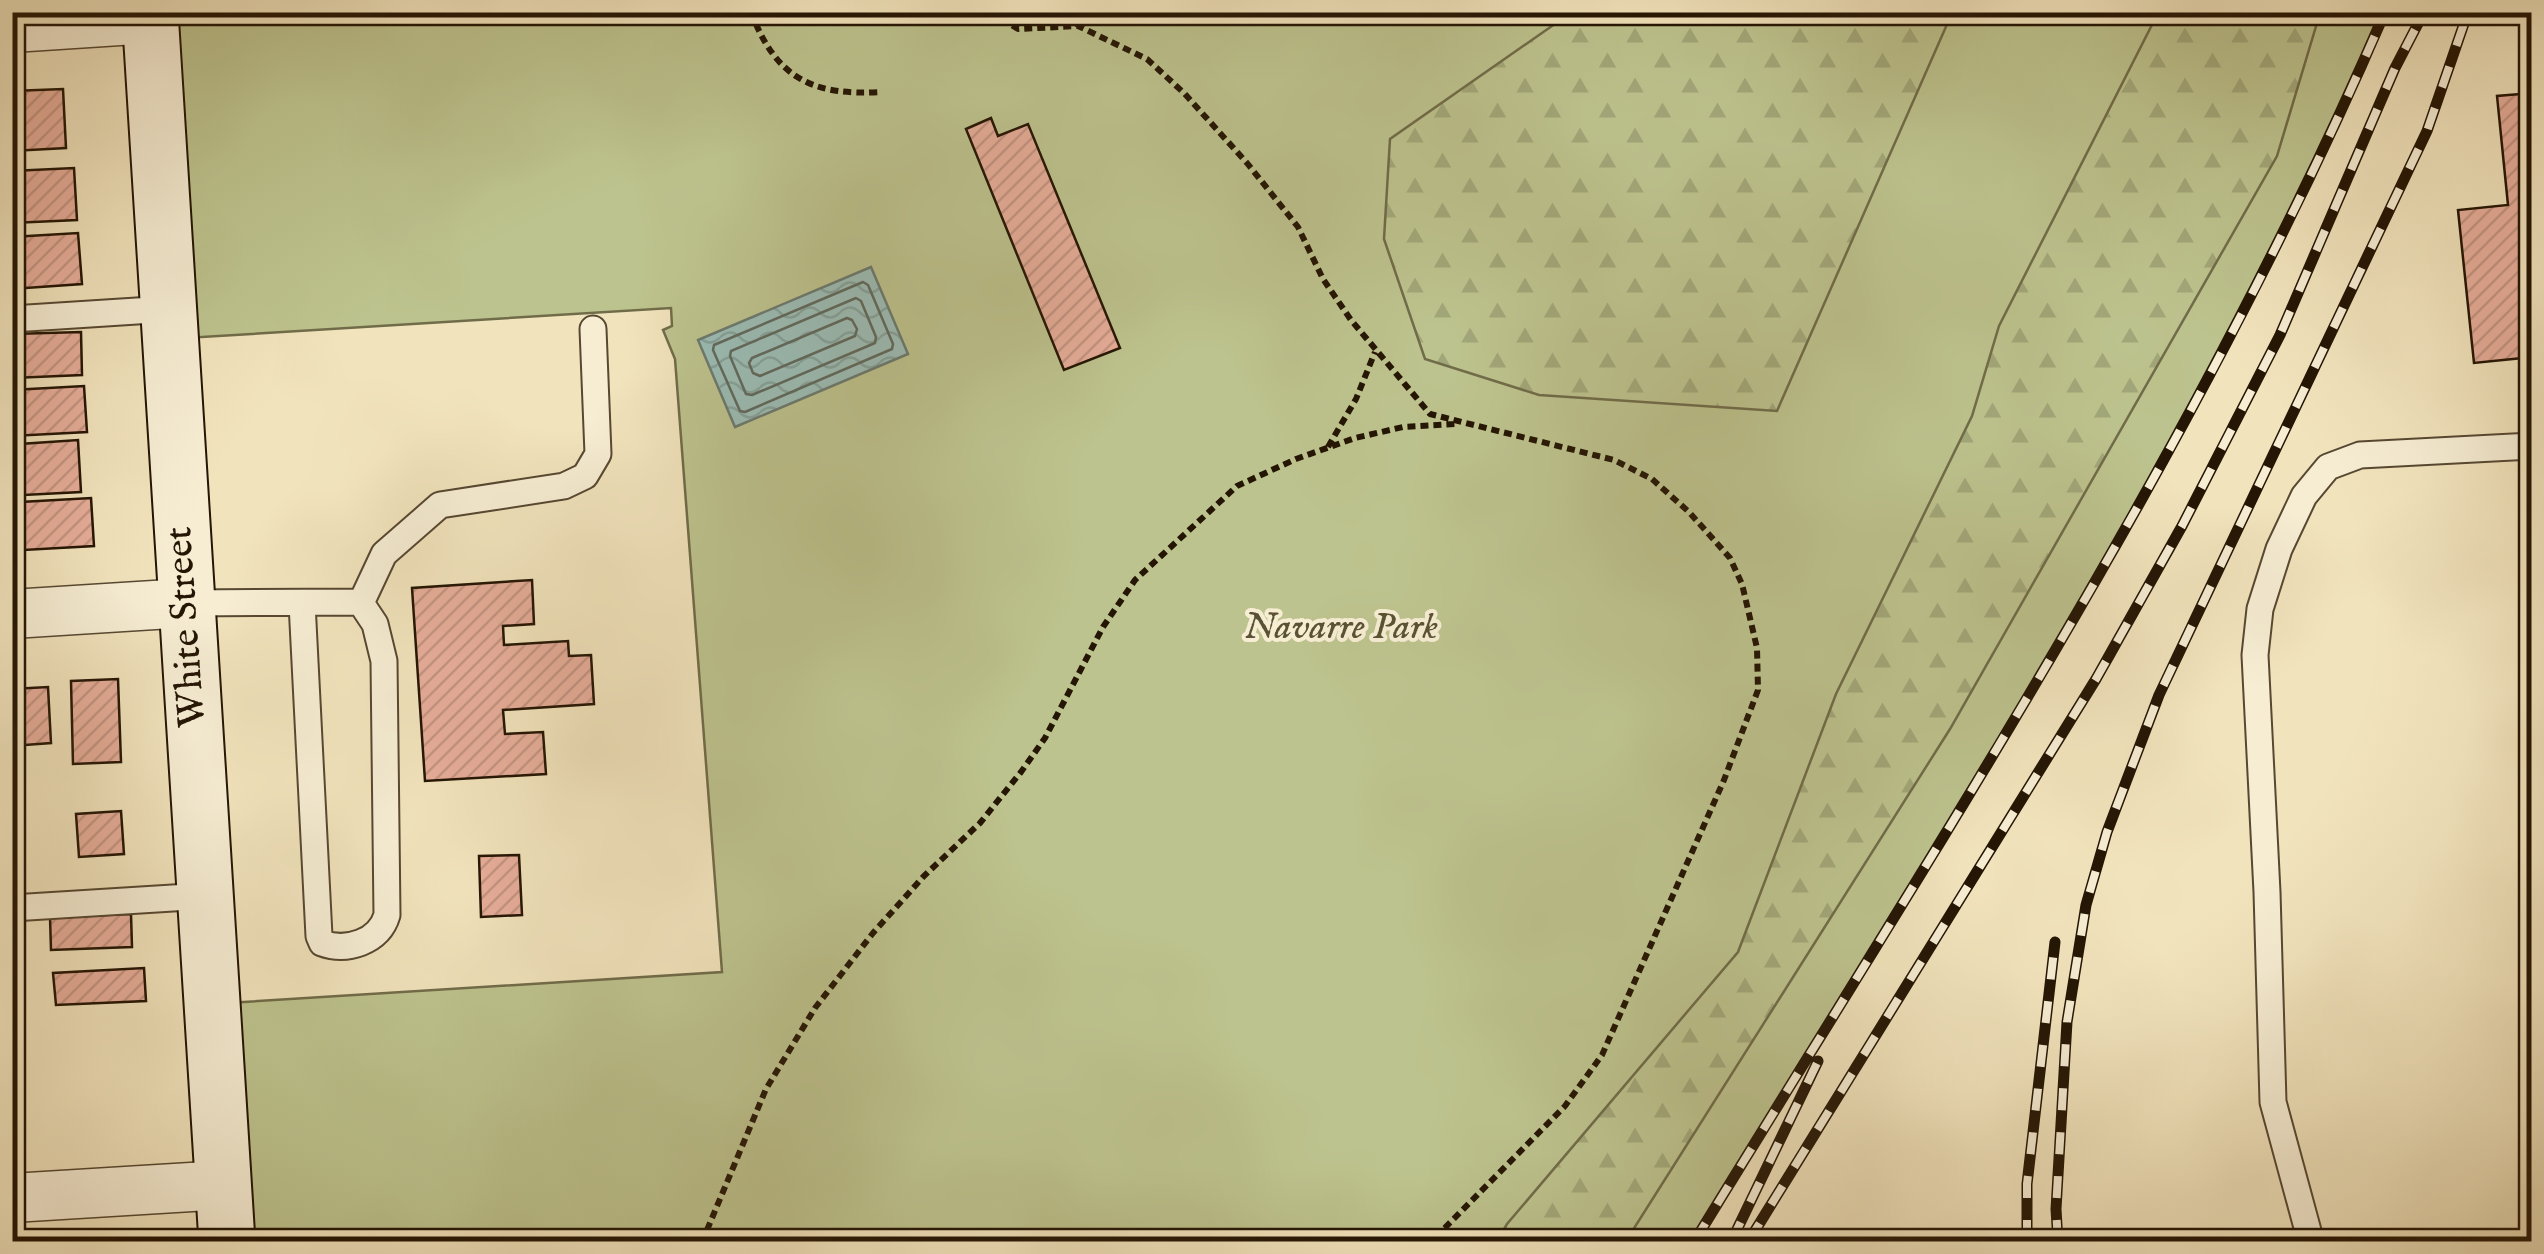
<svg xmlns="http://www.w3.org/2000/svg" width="2544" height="1254" font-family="'IM FELL English',serif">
	<defs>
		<pattern id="forest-firs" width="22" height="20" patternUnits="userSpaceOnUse" patternTransform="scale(2.5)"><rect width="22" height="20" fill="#bdc38e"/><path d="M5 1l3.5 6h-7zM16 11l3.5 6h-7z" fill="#a2a779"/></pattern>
		<pattern id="water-waves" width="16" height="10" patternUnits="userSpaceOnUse" patternTransform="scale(2.5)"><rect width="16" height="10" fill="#9bbdb6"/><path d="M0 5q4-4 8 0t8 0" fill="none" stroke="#85a29b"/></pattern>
		<pattern id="building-hatch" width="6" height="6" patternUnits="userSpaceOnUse" patternTransform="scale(2.5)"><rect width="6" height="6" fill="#e6ad99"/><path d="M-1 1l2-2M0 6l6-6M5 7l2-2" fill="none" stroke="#c59482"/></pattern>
	</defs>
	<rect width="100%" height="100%" fill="#f1e3bc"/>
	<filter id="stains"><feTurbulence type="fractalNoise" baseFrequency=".002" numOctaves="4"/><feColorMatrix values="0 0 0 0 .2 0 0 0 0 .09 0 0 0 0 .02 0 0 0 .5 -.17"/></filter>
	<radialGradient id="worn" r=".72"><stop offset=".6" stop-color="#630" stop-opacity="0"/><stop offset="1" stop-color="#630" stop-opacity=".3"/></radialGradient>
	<path fill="#bdc38e" stroke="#706c49" stroke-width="2.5" d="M148,13h2235l-70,163 -226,422 -393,644 -1467,-1 -15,-237 510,-32 -47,-613 -12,-29 9,-4 -1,-18 -502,31z"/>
	<path fill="url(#forest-firs)" stroke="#706c49" stroke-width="2.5" d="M1572,12l380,1 -175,398 -238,-16 -114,-36 -41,-120 6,-100z
		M2158,13h162l-43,143 -327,573 -324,512h-129l10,-17 231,-272 98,-258 136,-278 27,-90z"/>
	<path fill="url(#water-waves)" stroke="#6b7a6f" stroke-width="2.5" d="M871,267l37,87 -173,73 -37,-87z"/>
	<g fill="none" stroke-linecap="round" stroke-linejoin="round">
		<path stroke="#60695d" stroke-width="2.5" d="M863,282l5,3 25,59 -1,5 -147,63 -5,-1 -27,-61 1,-5z
			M856,298l5,3 15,36 -1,6 -123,52 -6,-1 -16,-38 1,-5z
			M847,318l5,2 5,9 -2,7 -95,40 -7,-3 -4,-10 3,-5z"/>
	</g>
	<path fill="url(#building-hatch)" stroke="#241504" stroke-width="2.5" d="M63,89l3,59 -54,3v-60z
		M2532,93v264l-58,6 -16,-153 50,-5 -11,-109z
		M991,118l7,18 30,-12 92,224 -56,22 -98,-241z
		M74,168l3,52 -65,3v-52z
		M78,233l4,51 -70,5v-52z
		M81,332l1,43 -69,3 -1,-44z
		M84,386l3,46 -75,4v-46z
		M78,440l3,52 -57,3 -4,-51z
		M91,498l3,48 -70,4 -3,-48z
		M532,580l2,44 -31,2 1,19 64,-4 1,15 22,-1 3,49 -91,6 2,24 38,-2 3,42 -121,7 -13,-193z
		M118,679l3,83 -48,2 -2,-83z
		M48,687l3,56 -39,3v-57z
		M121,811l3,43 -45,3 -3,-43z
		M12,835h9l3,46 -12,1z
		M519,855l3,60 -41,2 -2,-61z
		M131,914l1,33 -81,3 -1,-33z
		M144,968l2,33 -90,4 -3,-32z"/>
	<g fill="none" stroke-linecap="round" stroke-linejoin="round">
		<defs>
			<path id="lane" d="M12,319l156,-10
				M186,603l169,-1 6,1 14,21 9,37 3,254c-8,27 -40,37 -65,28l-3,-7 -17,-333
				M361,603l23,-49 56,-49 124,-19 21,-10 13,-22 -5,-125
				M12,908l193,-12
				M2311,1242l-38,-140 -6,-210 -12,-237 5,-46 19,-60 25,-53 24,-29 32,-12 172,-9"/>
			<path id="street" d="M12,28l138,-9
				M12,614l174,-11
				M12,1198l212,-13"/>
			<path id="secondary" d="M150,12l77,1230"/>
		</defs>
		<use href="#lane" stroke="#574832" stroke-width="29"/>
		<use href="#street" stroke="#574832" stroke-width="51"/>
		<use href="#secondary" stroke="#241504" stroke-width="59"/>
		<path stroke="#241504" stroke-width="6" stroke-dasharray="8 5" stroke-linecap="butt" d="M751,12c25,66 61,84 129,80
			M990,12l28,17 60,-3 69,33 37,34 63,70 51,64 25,52 28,41 79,94 184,46 38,19 37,33 41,46 12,26 15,64 1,42 -34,90 -122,275 -37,51 -134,136
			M1073,12l5,14
			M1328,447l28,-48 19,-47
			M702,1242l64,-153 49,-81 58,-75 51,-57 56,-53 41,-51 24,-34 58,-111 32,-47 102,-94 59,-27 59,-21 48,-11 53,-3"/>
		<use href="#lane" stroke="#f6edd3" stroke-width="25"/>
		<use href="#street" stroke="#f6edd3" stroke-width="48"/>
		<use href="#secondary" stroke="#f6edd3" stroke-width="55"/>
		<defs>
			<path id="rail" d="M1694,1242c246,-402 505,-797 691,-1230
				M1731,1242l87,-181
				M1748,1242l348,-563 86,-153 98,-191 115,-267 29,-56
				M2027,1242v-58l28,-242
				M2058,1242l-2,-33 11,-187 19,-117 21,-73 52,-137 268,-564 41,-119"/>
		</defs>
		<use href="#rail" stroke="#241504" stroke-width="11"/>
		<use href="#rail" stroke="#f6edd3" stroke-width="8" stroke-dasharray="22" stroke-linecap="butt"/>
	</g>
	<g text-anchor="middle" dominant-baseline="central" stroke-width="8" stroke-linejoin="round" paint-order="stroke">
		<g font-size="38" fill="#241504" stroke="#f6edd3">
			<text transform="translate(187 627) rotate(-94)">White Street</text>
		</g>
		<g font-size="38" font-style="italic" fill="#5a5234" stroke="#f6edd3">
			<text x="1341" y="628">Navarre Park</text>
		</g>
	</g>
	<rect width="2544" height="1254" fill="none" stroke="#f1e3bc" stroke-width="50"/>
	<rect x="15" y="15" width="2514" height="1224" fill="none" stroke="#241504" stroke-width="5"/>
	<rect x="25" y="25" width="2494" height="1204" fill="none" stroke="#241504" stroke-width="2.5"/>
	<rect width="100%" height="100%" filter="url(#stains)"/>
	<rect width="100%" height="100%" fill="url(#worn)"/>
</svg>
